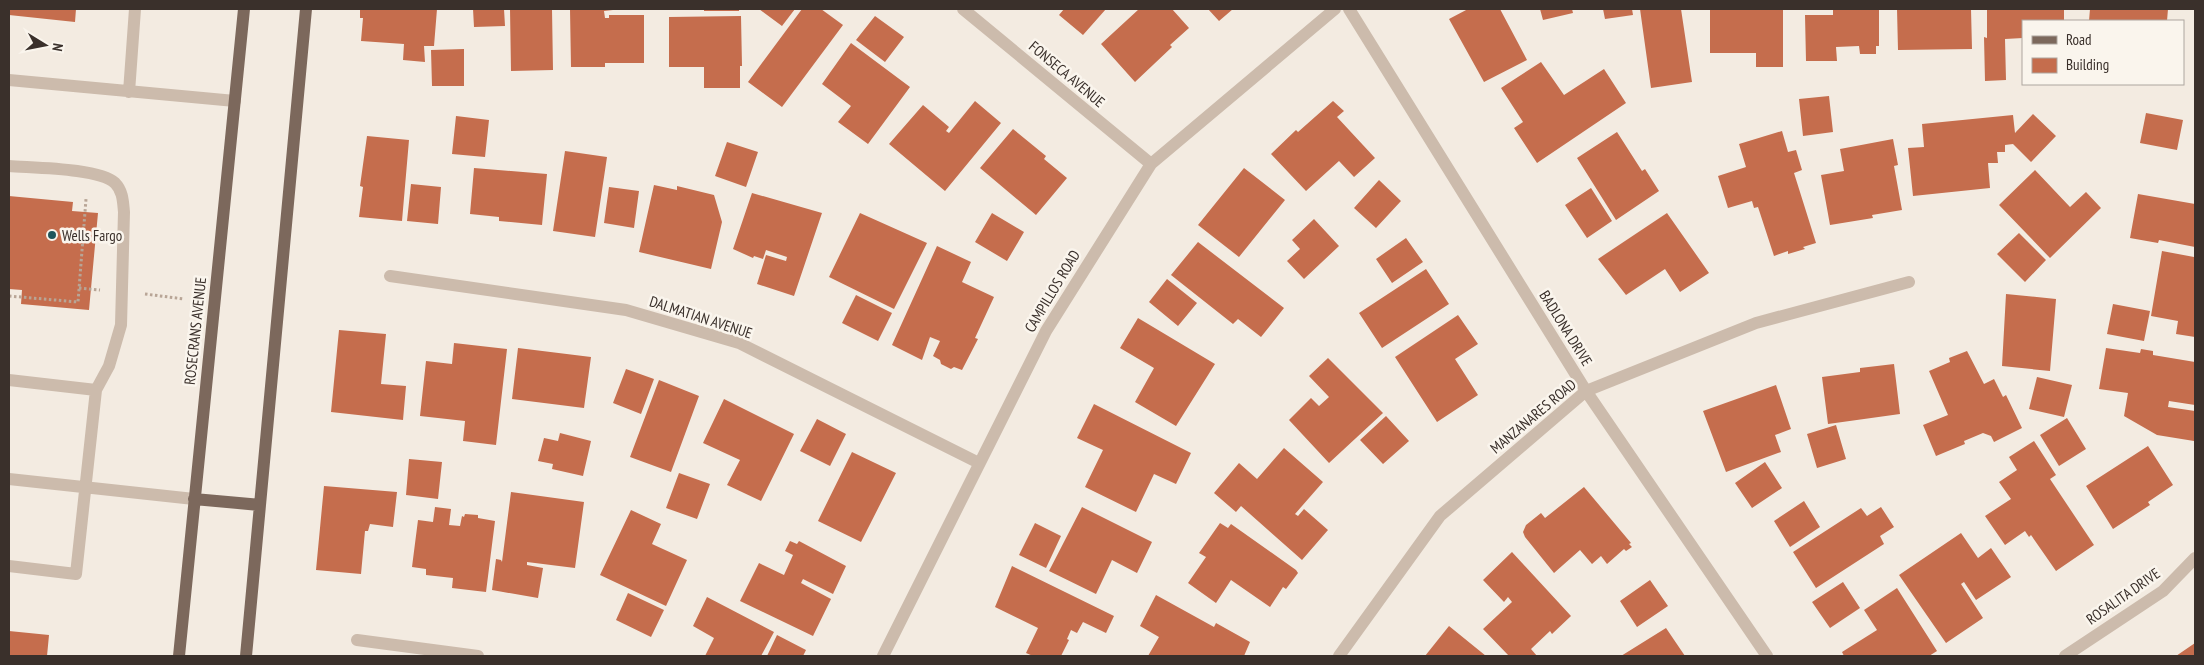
<svg xmlns="http://www.w3.org/2000/svg" width="2204" height="665" font-family="'PT Sans Narrow',sans-serif">
	<rect width="100%" height="100%" fill="#f3ebe1"/>
	<path fill="#c56d4d" d="M9,9h67l-1,13 -66,-7z
		M360,9h77l-3,37h-10l1,16 -22,-2 1,-16 -43,-3 2,-23h-3z
		M473,9h31l1,17 -31,1z
		M510,9h42l1,61 -42,1z
		M570,9h42l1,1 -9,1 1,7h4v-3h35v48h-39v4h-34z
		M704,9h35v2h-35z
		M759,9h36l-13,17z
		M802,9h19l22,16 -61,82 -34,-25z
		M1064,9h42l-23,26 -24,-20z
		M1139,9h33l17,19 -19,17 2,2 -37,35 -34,-38z
		M1208,9h25l-14,12z
		M1468,9h32l27,51 -43,22 -35,-63z
		M1540,9h32l1,4 -30,7z
		M1603,9h29l1,6 -28,4z
		M1640,9h41l11,73 -41,6z
		M1710,9h73v58h-27v-14h-46z
		M1833,9h46v37h-3v8h-16l-1,-8 -23,1 1,14h-31l-1,-46h28z
		M1897,9h74l1,40 -74,1z
		M1987,9h77v12h-41v17l-18,1 1,41 -21,1 -1,-44 3,1z
		M2090,9h78l-1,12h-78z
		M741,16l1,50h-2v22h-36v-21h-35v-50z
		M875,16l29,21 -19,25 -29,-22z
		M851,43l59,44 -42,57 -30,-22 13,-16 -29,-22z
		M464,49v37h-32l-1,-36z
		M1541,62l23,33 40,-26 22,34 -89,60 -23,-35 9,-6 -22,-34z
		M1829,96l4,36 -30,4 -4,-37z
		M975,101l26,22 -56,68 -56,-47 34,-39 26,22 -3,4 3,2z
		M1333,101l11,10 -7,6 38,41 -21,19 -15,-16 -33,30 -35,-37 25,-24 2,2z
		M2146,113l37,7 -6,30 -37,-7z
		M2033,114l23,22 -25,26 -18,-18 -8,1v7h-8l1,11h-10l2,25 -77,8 -5,-48 16,-1 -2,-23 91,-9 2,18z
		M456,116l33,4 -4,37 -33,-3z
		M1013,129l33,27 -2,3 23,19 -31,37 -56,-47z
		M1782,131l6,21 8,-2 6,20 -8,3 22,70 -13,4 2,2 -17,5v-3l-14,5 -16,-49 -4,1 -2,-7 -24,7 -10,-32 28,-9 -7,-23z
		M1617,132l25,39 3,-2 14,22 -43,29 -39,-62z
		M367,136l42,4 -7,81 -43,-4 4,-30 -3,-1z
		M1893,139l5,26 -4,1 8,44 -30,5 1,3 -43,7 -9,-50 23,-4 -4,-22z
		M727,142l31,10 -12,35 -31,-11z
		M565,151l42,6 -12,80 -42,-6z
		M474,168l73,6 -5,51 -43,-4v-4l-29,-3z
		M1244,168l41,32 -46,57 -41,-32z
		M2035,170l35,37 16,-15 15,16 -51,50 -51,-53z
		M1379,180l22,21 -25,27 -22,-20z
		M411,184l30,3 -3,37 -31,-3z
		M654,185l23,5v-4l37,9 8,27 -11,47 -72,-17z
		M609,187l30,4 -5,37 -30,-5z
		M1591,188l21,33 -25,17 -22,-33z
		M752,193l70,20 -28,83 -37,-12 9,-29 20,6 1,-4 -21,-7 -3,9 -9,-3 -1,2 -20,-9z
		M2138,194l57,10v43l-36,-7 -1,3 -28,-5z
		M9,196l64,6 -1,9 26,2 -9,97 -68,-6 1,-14 -13,-1z
		M860,213l67,30 -33,66 -65,-32z
		M992,213l32,19 -17,29 -32,-19z
		M1667,213l42,60 -29,19 -15,-23 -39,26 -28,-36z
		M1314,219l25,27 -35,33 -17,-18 13,-12 -8,-9z
		M2019,233l27,27 -21,22 -28,-28z
		M1406,238l17,24 -31,21 -16,-24z
		M1198,242l86,66 -23,29 -23,-18 -5,5 -62,-49z
		M937,246l34,16 -9,20 32,15 -19,41 3,1 -16,31 -8,-3 -3,2 -10,-5 -1,-4 -7,-4 7,-15 -10,-4 -8,23 -30,-15z
		M2162,251l32,6 1,2v78l-19,-3 2,-13 -27,-5z
		M1426,269l23,35 -67,44 -23,-35z
		M1167,279l30,24 -19,23 -29,-24z
		M2006,294l50,5 -6,72 -48,-5z
		M856,295l36,18 -14,28 -36,-18z
		M2113,304l37,7 -6,30 -37,-7z
		M1458,315l20,29 -23,15 23,36 -41,27 -42,-65z
		M1138,318l77,46 -39,62 -41,-24 19,-34 -34,-20z
		M339,330l47,4 -5,50 25,2 -3,34 -72,-8z
		M454,343l53,6 -11,96 -33,-4 2,-20 -45,-5 6,-55 26,3z
		M518,348l73,9 -7,51 -72,-9z
		M2106,348l34,5 1,-4 12,2v4l42,7v43l-26,-4 -1,6 27,4 -1,30 -37,-6 -33,-19 4,-23 -29,-4z
		M1967,351l17,33 10,-5 9,18 3,-2 16,33 -28,14 -3,-6 -8,-3 -19,8 1,3 -29,12 -13,-31 25,-10 -19,-44 21,-9 -1,-4z
		M1328,358l55,55 -54,50 -40,-43 22,-22 8,8 10,-9 -20,-21z
		M1894,364l6,50 -72,10 -6,-47 38,-5v-4z
		M626,369l28,10 -13,35 -28,-11z
		M2037,377l35,8 -8,32 -35,-8z
		M659,380l40,16 -28,76 -41,-15z
		M1776,385l15,44 -16,6 6,17 -55,20 -23,-61z
		M724,399l70,35 -33,67 -34,-16 13,-25 -37,-17z
		M1094,404l97,49 -15,31 -22,-10 -18,38 -51,-25 18,-37 -26,-12z
		M1386,416l23,25 -26,23 -23,-24z
		M2067,418l19,31 -27,17 -19,-31z
		M817,419l29,15 -16,32 -30,-15z
		M1836,425l10,34 -29,9 -10,-34z
		M560,433l31,8 -8,35 -31,-7 1,-5 -15,-3 6,-23 14,3z
		M2034,441l22,34 -6,4 44,66 -38,26 -25,-36 -2,2 -4,-6 -20,14 -20,-29 26,-17 -12,-17 18,-12 -8,-13z
		M2148,446l25,39 -25,17 2,3 -37,24 -27,-43z
		M1284,448l39,34 -28,32 3,2 6,-7 24,21 -26,30 -61,-54 -5,6 -22,-19 25,-30 18,16z
		M852,452l44,21 -35,69 -43,-21z
		M409,459l33,3 -4,37 -32,-4z
		M1765,462l17,26 -30,20 -17,-25z
		M679,473l31,11 -13,35 -31,-11z
		M324,486l73,6 -4,35 -23,-3 -2,7h-3l-4,43 -45,-4z
		M1584,487l47,56 -2,1 3,3 -6,4 -2,-2 -17,15 -6,-8 -9,8 -12,-14 -26,23 -29,-36 -2,-5 3,-7 15,-12 4,5z
		M511,492l73,10 -9,66 -48,-6v3l16,3 -5,30 -46,-8 4,-31 5,1 1,2z
		M1804,501l16,26 -30,20 -16,-26z
		M435,507l16,2 -2,16 11,1 2,-10 2,1 1,-3 13,1v3l17,3 -9,71 -34,-4 1,-10 -27,-3v-6l-14,-2 6,-47 15,2z
		M1082,507l70,35 -15,31 -25,-13 -16,34 -47,-23z
		M1881,507l13,20 -14,9 4,8 -68,44 -23,-36 68,-44 6,8z
		M631,510l30,14 -9,20 35,16 -21,46 -66,-31z
		M1035,523l26,13 -15,32 -27,-13z
		M1220,523l8,5 3,-4 65,46 2,3 -12,16 -3,-2 -13,20 -39,-27 -15,23 -28,-20 18,-26 -7,-4z
		M1961,533l17,25 13,-10 20,29 -35,23 -12,-18 -3,2 22,34 -37,25 -47,-68z
		M790,541l7,3 2,-3 47,25 -13,28 -30,-15 -2,4 30,16 -18,37 -73,-35 19,-38 25,12 9,-20 -8,-4z
		M1512,552l59,64 -19,18 -2,-3 -19,18 6,7h-28l-26,-27 29,-27 -4,-5 -4,5 -21,-22z
		M1012,566l102,50 -8,17 -23,-11 -6,11 -6,-3 -4,9 2,1 -8,16h-28l-7,-3 12,-25 -43,-21z
		M1650,580l18,26 -31,21 -17,-26z
		M1843,582l17,26 -30,20 -18,-26z
		M1897,588l40,63 -8,5h-85l-2,-4 35,-22 -13,-20z
		M628,593l36,17 -13,27 -35,-17z
		M1156,595l58,32 2,-4 34,19 -6,14h-96l11,-19 -19,-11z
		M707,597l67,35 -13,24h-56l9,-18 -21,-12z
		M1449,626l37,30h-61z
		M1666,628l19,28h-64z
		M9,631l40,4 -2,21h-38z
		M777,635l29,15 -3,6h-36z
		M2195,643v13h-19z"/>
	<g fill="none" stroke-linecap="round" stroke-linejoin="round">
		<path stroke="#b8a596" stroke-width="3" stroke-dasharray="2.5 2.5" stroke-linecap="butt" d="M79,288l21,2
			M145,294l39,5
			M9,296l69,6 8,-103"/>
		<path stroke="#ccbbac" stroke-width="12" d="M9,80l226,21
			M129,92l6,-83
			M9,166c24,2 90,2 106,17 8,8 8,19 9,29l-3,113 -12,41 -13,24 -20,184 -67,-8
			M9,380l87,10
			M9,479l185,20"/>
		<path stroke="#ccbbac" stroke-width="12" d="M963,9l188,155
			M1349,9l237,382 181,265
			M390,276l236,34 113,33 240,120
			M357,640l121,16
			M883,656l163,-325 105,-167 184,-155
			M1339,656l101,-140 146,-125 170,-68 153,-41
			M2065,656l98,-65 32,-33"/>
		<path stroke="#7c685c" stroke-width="12" d="M194,499l66,6
			M179,656l65,-647
			M246,656l60,-647"/>
	</g>
	<circle fill="#20565c" stroke="#faf5ed" stroke-width="2" cx="52" cy="235" r="5"/>
	<g text-anchor="middle" dominant-baseline="central" stroke-width="5" stroke-linejoin="round" paint-order="stroke">
		<g font-size="15" fill="#3a302b" stroke="#faf5ed">
			<text transform="translate(1067 74) rotate(40)">FONSECA AVENUE</text>
			<text transform="translate(1052 291) rotate(-59)">CAMPILLOS ROAD</text>
			<text transform="translate(701 317) rotate(18)">DALMATIAN AVENUE</text>
			<text transform="translate(1566 328) rotate(58)">BADLONA DRIVE</text>
			<text transform="translate(195 331) rotate(-84)">ROSECRANS AVENUE</text>
			<text transform="translate(1533 416) rotate(-40)">MANZANARES ROAD</text>
			<text transform="translate(2123 596) rotate(-35)">ROSALITA DRIVE</text>
		</g>
		<g font-size="15" fill="#3a302b" stroke="#faf5ed" text-anchor="start">
			<text x="62" y="235">Wells Fargo</text>
		</g>
	</g>
	<rect width="2204" height="665" fill="none" stroke="#3a302b" stroke-width="20"/>
	<rect x="2022" y="20" width="162" height="65" fill="#faf5ed" stroke="#ada69f"/>
	<rect x="2032" y="36" width="25" height="8" fill="#7c685c" stroke="#ada69f"/>
	<text x="2066" y="45" font-size="15" fill="#3a302b">Road</text>
	<rect x="2032" y="58" width="25" height="15" fill="#c56d4d" stroke="#ada69f"/>
	<text x="2066" y="70" font-size="15" fill="#3a302b">Building</text>
	<g transform="translate(45 45) rotate(100)" stroke="#faf5ed" stroke-width="4" paint-order="stroke">
	<path d="M0-4L9 19L0 12L-9 19Z" fill="#3a302b"/>
	<text y="-8" font-size="14" font-weight="bold" text-anchor="middle" fill="#3a302b">N</text>
	</g>
</svg>
